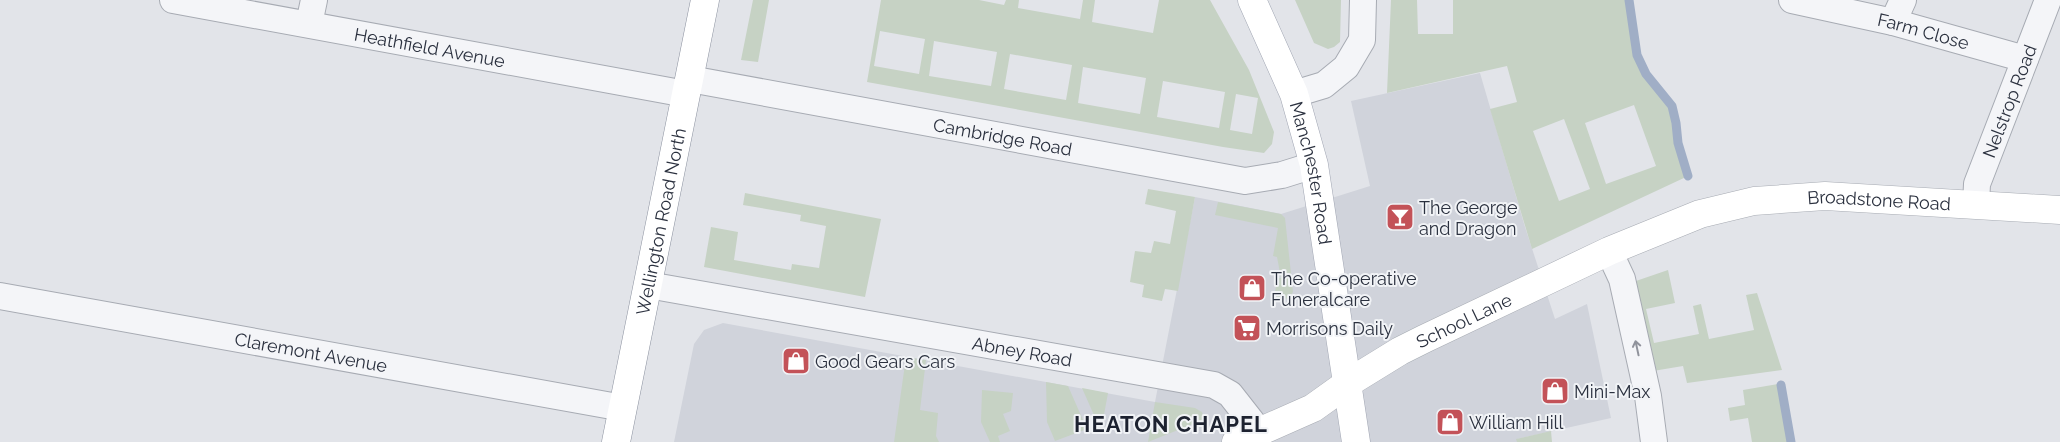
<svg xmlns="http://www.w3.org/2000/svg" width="2060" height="442" font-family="Raleway,sans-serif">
	<rect width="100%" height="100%" fill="#e2e4e9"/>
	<path fill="#d0d3db" d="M1480,73l45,154 30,92 32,-15 24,114 -94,21v3h-843l20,-98 10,-14 19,-7 432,79 40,-205 86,17 89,-28 -19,-85z"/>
	<path fill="#c6d2c4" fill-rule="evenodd" d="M753,0h16l-11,62 -17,-2z
		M881,0h98l25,5 2,-5h13l-1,8 62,11 3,-19h12l-3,22 61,11 6,-33h51l39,70 25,62 -2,12 -8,9 -41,-6 -356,-65zM880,31l45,8 -6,35 -45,-8zM934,41l63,11 -6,34 -62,-10zM1010,54l62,11 -6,35 -62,-11zM1083,67l63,11 -6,36 -62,-11zM1163,81l62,11 -6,36 -62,-11zM1236,94l22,4 -6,36 -22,-4z
		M1295,0h46l-1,42 -6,5 -6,2 -14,-6z
		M1391,0h26l1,34h35v-34h174l8,55 9,20 25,32 5,16 1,21 11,33 -154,72 -42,-140 27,-7 -10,-36 -120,27zM1634,105l22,61 -50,18 -21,-61zM1564,119l26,70 -31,12 -26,-70z
		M1148,189l47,8 -17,94 -13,-2 -3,12 -20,-4 2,-12 -14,-3 5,-31 16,2 3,-12 16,3 6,-33 -31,-7z
		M745,193l136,26 -16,78 -161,-30 7,-40 27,5 -4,28 57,10 1,-6 27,4 7,-42 -26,-5 1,-6 -58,-10z
		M1218,202l63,12 4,4 8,74 -5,7 -14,-3 4,-18h3l-4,-21 -4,-1 5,-28 -63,-13z
		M1668,270l7,33 -29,6 8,34 45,-9 -6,-28 8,-2 8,35 45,-9 -8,-35 11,-2 25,77 -95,13 -4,-17 -30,5 -20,-89z
		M906,357l20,3 -6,50 18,3 -2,23 3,6h-45z
		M1046,382l22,4 19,43 -32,12 -8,-19z
		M1778,384l9,58h-35l-4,-24 -18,3 -2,-13 17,-3 -2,-15z
		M1082,388l26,5 -7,38z
		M982,390l31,3 -2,18 -8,3 7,17 -12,5 2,6h-10l-9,-20z
		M1155,402l40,6 7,4c2,5 1,8 -4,10l-50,20z
		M1551,431l1,11h-35l-1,-3z"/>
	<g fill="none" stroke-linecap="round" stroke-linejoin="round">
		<path stroke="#a0aec6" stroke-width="9" d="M1629,0l8,55 9,19 26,32 4,17 2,20 10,33
			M1781,385l10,57"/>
		<defs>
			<g id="minor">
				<path id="s1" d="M173,0l513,94"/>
				<path id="s2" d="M1792,0l101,22 132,37"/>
				<path d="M1893,22l10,-22"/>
				<path d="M309,24l5,-24"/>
				<path id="s3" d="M690,79l555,102 37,-6 32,-10"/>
				<path d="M1294,94l30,-9 22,-18 16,-27 1,-40"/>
				<path id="s4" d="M1976,204l1,-20 71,-184"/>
				<path d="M1609,251l13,28 26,117 6,46"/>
				<path id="s5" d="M648,285l566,100 16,9 29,37"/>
				<path id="s6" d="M0,296l623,112"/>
			</g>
			<g id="secondary">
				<path id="s7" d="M1236,442l77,-34 35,-25 52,-32 24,-12 185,-88 91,-37 54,-13 71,-5 235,14"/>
			</g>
			<g id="primary">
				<path id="s8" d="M1252,0l42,94 20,71 42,277"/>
			</g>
			<g id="trunk">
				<path id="s9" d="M616,442l89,-442"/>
			</g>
		</defs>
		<use href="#minor" stroke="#a7abb3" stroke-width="28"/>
		<use href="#secondary" stroke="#a7abb3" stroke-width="29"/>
		<use href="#primary" stroke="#a2a7b4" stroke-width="29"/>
		<use href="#trunk" stroke="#8a909e" stroke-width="29"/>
		<use href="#minor" stroke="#f4f5f8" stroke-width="26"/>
		<use href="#secondary" stroke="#fff" stroke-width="28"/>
		<use href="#primary" stroke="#fff" stroke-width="28"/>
		<use href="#trunk" stroke="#fff" stroke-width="28"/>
	</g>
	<defs><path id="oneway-shaft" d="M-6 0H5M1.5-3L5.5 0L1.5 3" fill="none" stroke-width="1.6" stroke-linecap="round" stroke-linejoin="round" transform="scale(1.25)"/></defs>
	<use stroke="#90939c" href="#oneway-shaft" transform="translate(1637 348) rotate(-102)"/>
	<defs>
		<symbol id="bar-square" viewBox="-11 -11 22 22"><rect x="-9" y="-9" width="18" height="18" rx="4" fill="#c35258" stroke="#f1f3f6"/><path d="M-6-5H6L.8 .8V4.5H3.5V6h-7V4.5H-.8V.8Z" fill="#fff"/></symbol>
		<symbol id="shop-square" viewBox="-11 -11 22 22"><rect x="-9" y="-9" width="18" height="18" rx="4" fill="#c35258" stroke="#f1f3f6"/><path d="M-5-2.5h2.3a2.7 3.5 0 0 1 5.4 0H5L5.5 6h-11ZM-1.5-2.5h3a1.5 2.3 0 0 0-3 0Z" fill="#fff"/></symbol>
		<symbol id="supermarket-square" viewBox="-11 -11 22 22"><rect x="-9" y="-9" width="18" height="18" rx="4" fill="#c35258" stroke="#f1f3f6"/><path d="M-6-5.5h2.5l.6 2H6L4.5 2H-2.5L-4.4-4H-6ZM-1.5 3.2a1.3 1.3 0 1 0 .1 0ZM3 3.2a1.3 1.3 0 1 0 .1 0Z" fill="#fff"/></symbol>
	</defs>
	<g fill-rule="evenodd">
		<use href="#bar-square" x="1384" y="201" width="32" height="32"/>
		<use href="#shop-square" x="1236" y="272" width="32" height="32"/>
		<use href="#supermarket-square" x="1231" y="312" width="32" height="32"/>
		<use href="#shop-square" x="780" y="345" width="32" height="32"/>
		<use href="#shop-square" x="1539" y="375" width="32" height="32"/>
		<use href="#shop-square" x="1434" y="406" width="32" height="32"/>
	</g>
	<g text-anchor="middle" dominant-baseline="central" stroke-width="4" stroke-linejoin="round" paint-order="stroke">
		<g font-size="18" fill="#2b313f" stroke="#f1f3f6">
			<text stroke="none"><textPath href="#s2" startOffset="135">Farm Close</textPath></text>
			<text stroke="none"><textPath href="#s1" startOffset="261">Heathfield Avenue</textPath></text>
			<text stroke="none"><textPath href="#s4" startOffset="109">Nelstrop Road</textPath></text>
			<text stroke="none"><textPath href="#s3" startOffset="318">Cambridge Road</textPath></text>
			<text stroke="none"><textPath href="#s8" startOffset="184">Manchester Road</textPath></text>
			<text stroke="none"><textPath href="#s7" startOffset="699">Broadstone Road</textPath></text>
			<text stroke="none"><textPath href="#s9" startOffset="225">Wellington Road North</textPath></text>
			<text stroke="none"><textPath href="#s7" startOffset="259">School Lane</textPath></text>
			<text stroke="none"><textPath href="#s5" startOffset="380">Abney Road</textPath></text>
			<text stroke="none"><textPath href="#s6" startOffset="316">Claremont Avenue</textPath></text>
		</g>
		<g font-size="18" fill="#2b313f" stroke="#f1f3f6" text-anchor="start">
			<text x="1419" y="207">The George<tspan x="1419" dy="21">and Dragon</tspan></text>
			<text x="1271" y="278">The Co-operative<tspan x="1271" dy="21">Funeralcare</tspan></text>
			<text x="1266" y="328">Morrisons Daily</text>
			<text x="815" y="361">Good Gears Cars</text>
			<text x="1574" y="391">Mini-Max</text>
			<text x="1469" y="422">William Hill</text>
		</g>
		<g font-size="22" font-weight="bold" letter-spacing="1" fill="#1d2230" stroke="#f1f3f6">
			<text x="1171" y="424">HEATON CHAPEL</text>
		</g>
	</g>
</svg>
